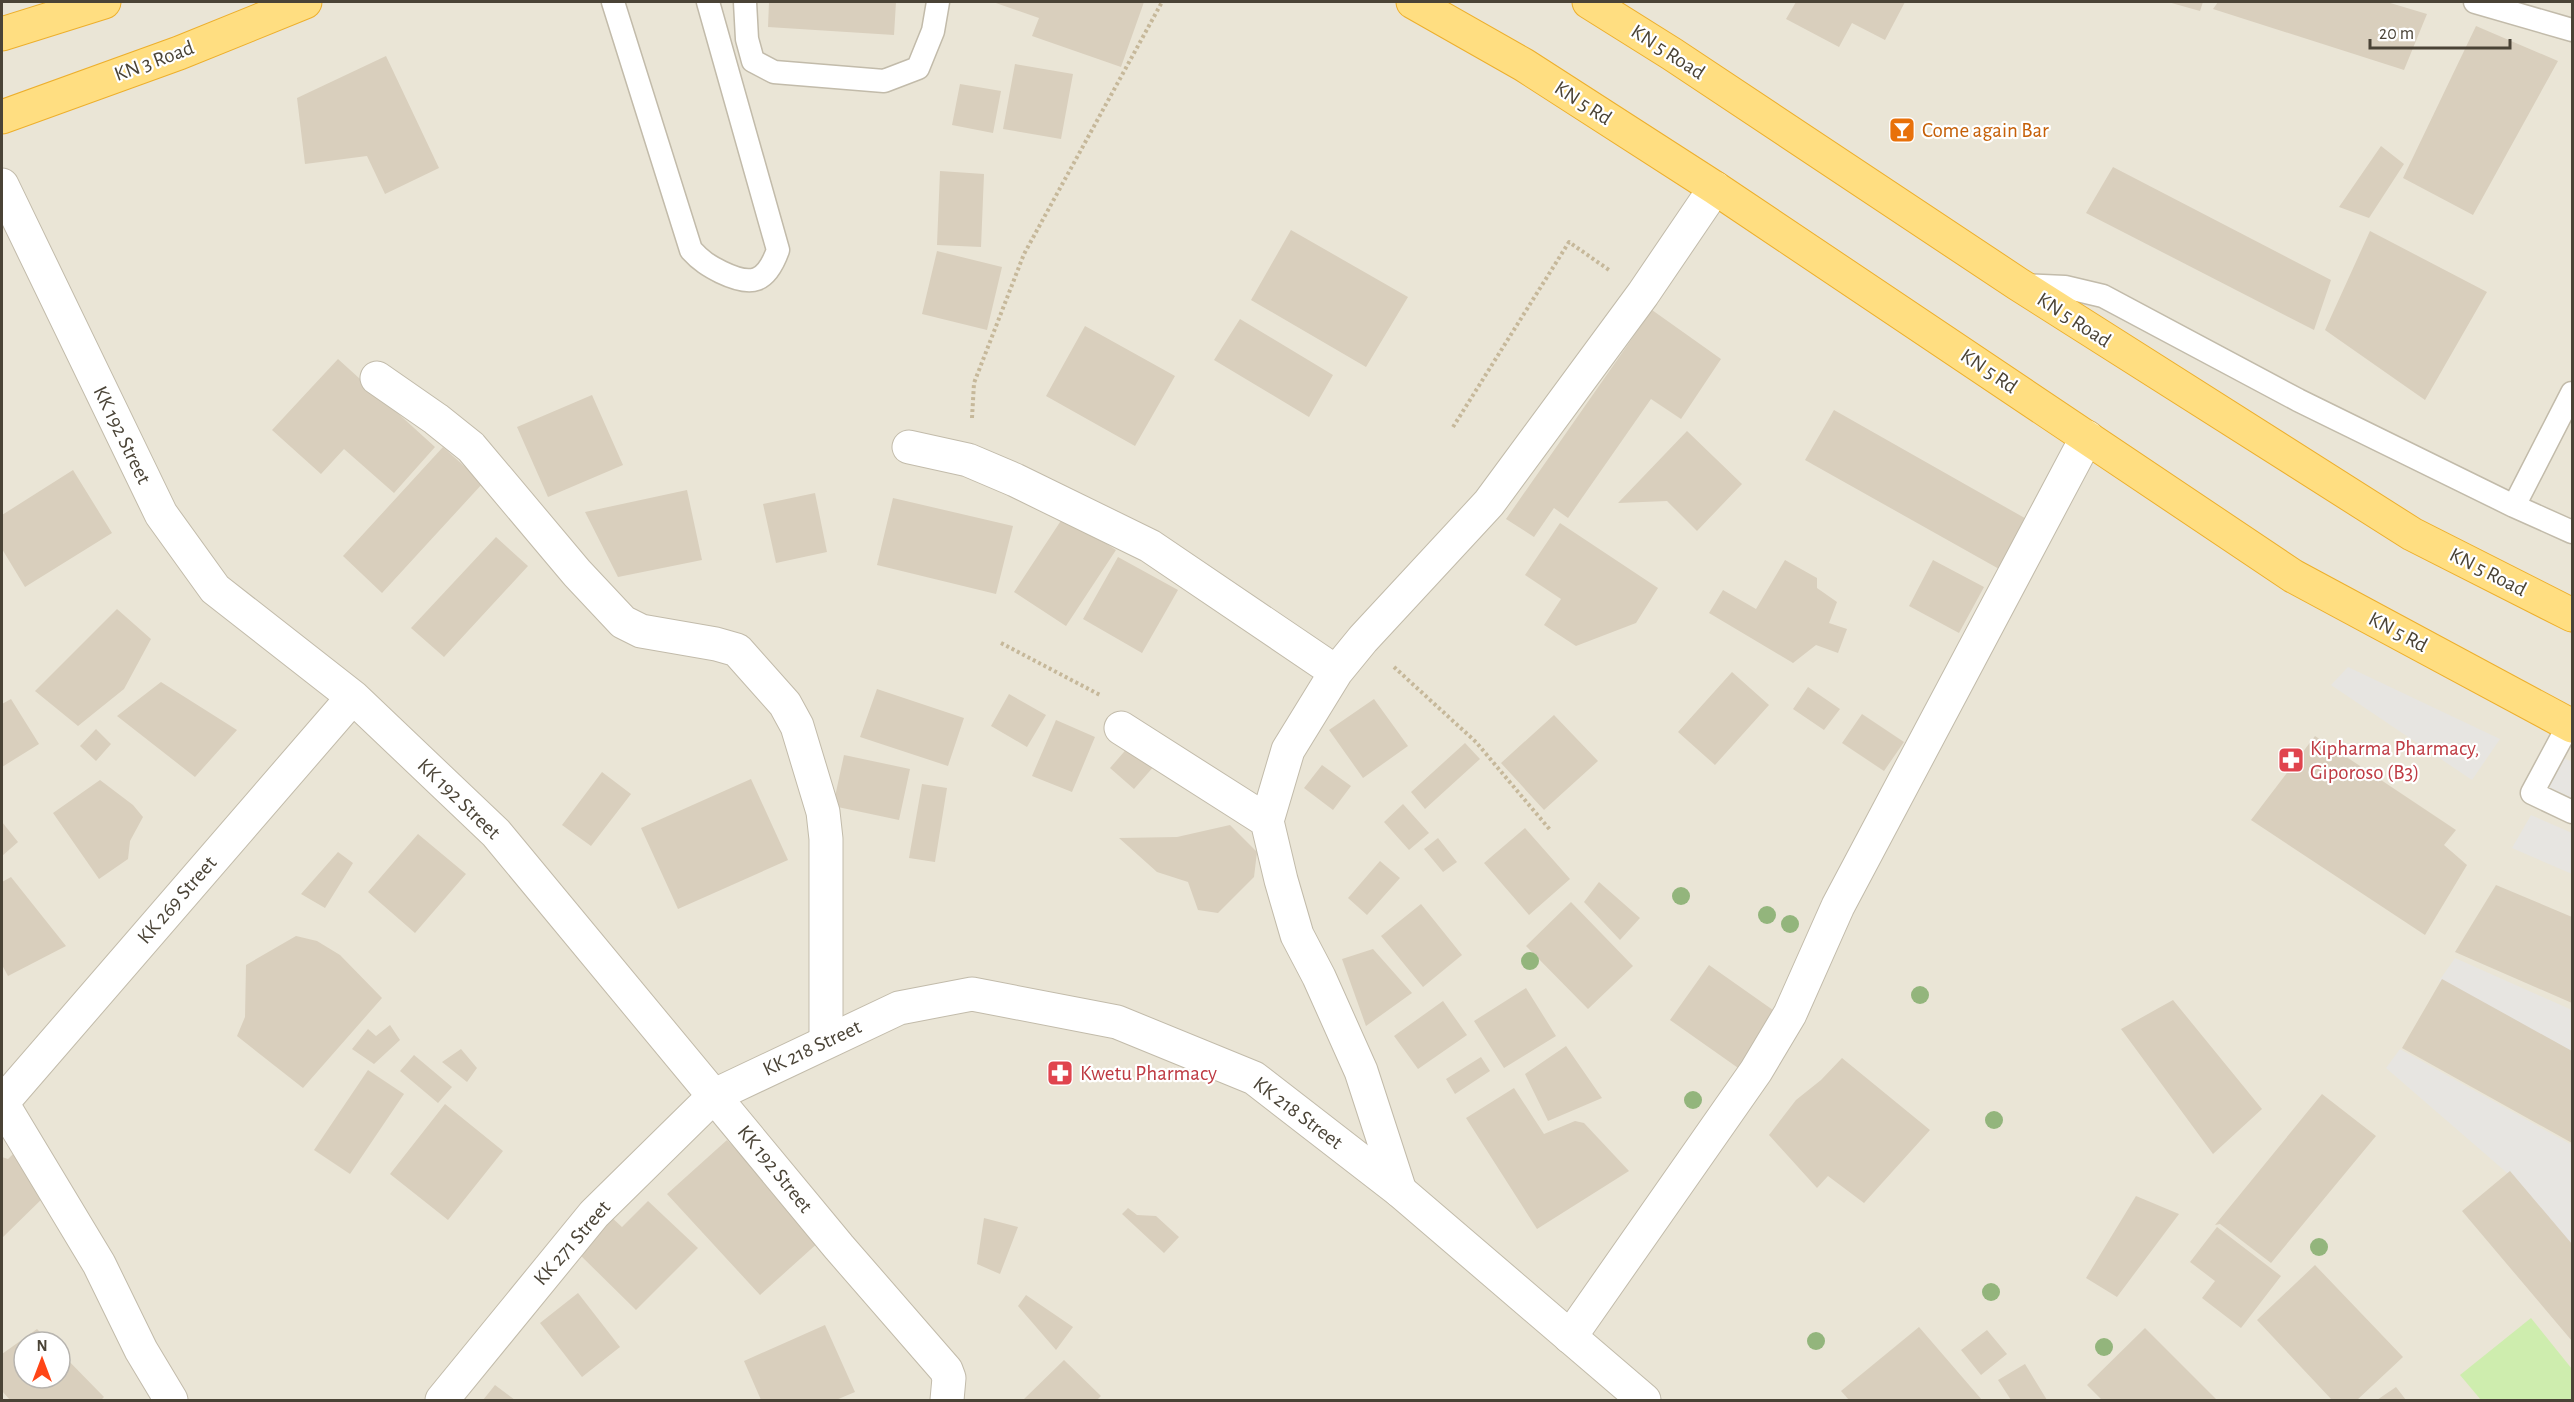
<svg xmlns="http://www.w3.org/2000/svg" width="2574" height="1402" font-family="'Alegreya Sans',sans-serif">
	<rect width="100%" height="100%" fill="#f6f2e9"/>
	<path fill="#eae5d6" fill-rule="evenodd" d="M2,2h2570v1398h-2570zM24,1342h36v36h-36z"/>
	<path fill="#ceedae" d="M2531,1318l41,51v31h-91l-21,-25z"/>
	<path fill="#e7e5e1" d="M2348,667l152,72 -28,41 -141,-95z
		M2564,758l8,4v36l-25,-12z
		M2531,815l41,18v41l-60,-26z
		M2455,958l117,52v44l-133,-73z
		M2400,1049l172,96v104l-59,-71 -127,-110z"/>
	<path fill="#d9cfbd" d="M769,2h127l-2,33 -126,-8z
		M993,2h151l-23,65 -89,-31 7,-18z
		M1796,2h109l-20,38 -33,-17 -13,24 -53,-28z
		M2168,2h35l-3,9z
		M2218,2h169l40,12 -23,56 -191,-61z
		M2476,26l82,35 -85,154 -70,-37z
		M386,56l53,112 -54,26 -18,-38 -62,8 -8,-66z
		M1015,64l58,10 -12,65 -58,-10z
		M960,84l41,7 -8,42 -41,-8z
		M2381,146l23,18 -35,54 -30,-11z
		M2113,167l218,113 -17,50 -228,-117z
		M940,171l44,3 -3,73 -44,-2z
		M1291,230l117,67 -42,70 -115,-67z
		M2370,231l117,61 -62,108 -100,-70z
		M937,251l65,16 -15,63 -65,-16z
		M1652,310l69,49 -40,60 -30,-20 -83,119 -14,-10 -20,29 -28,-18z
		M1240,319l93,56 -24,42 -95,-57z
		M1085,326l90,50 -40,70 -89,-50z
		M338,359l97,88 -41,46 -50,-44 -23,25 -49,-44z
		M592,395l31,70 -75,32 -31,-70z
		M1834,410l203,115 -29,49 -203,-114z
		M1687,431l55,53 -45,47 -30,-30 -49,2z
		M443,447l40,36 -101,110 -39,-37z
		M73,470l39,63 -87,54 -23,-38v-34z
		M687,490l15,70 -84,17 -33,-65z
		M815,493l12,59 -51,11 -13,-59z
		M893,498l120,28 -17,68 -119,-29z
		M1064,516l52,34 -50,76 -52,-34z
		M1560,523l98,65 -22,35 -60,23 -32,-21 17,-26 -36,-24z
		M496,537l32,29 -84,91 -33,-29z
		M1118,557l60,33 -36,63 -59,-34z
		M1785,560l32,18v10l20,14 -8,21 18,6 -9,24 -22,-8 -23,18 -84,-50 14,-23 33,19z
		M1933,560l51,27 -25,46 -50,-27z
		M117,609l34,30 -27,50 -46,37 -43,-35z
		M1732,672l37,33 -54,60 -37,-33z
		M161,682l76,48 -42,47 -78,-61z
		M1808,687l32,22 -16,21 -31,-21z
		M877,689l87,29 -16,48 -88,-29z
		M1009,694l37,21 -19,32 -36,-21z
		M11,699l28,45 -37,23v-63z
		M1374,699l34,47 -45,32 -34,-48z
		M1862,714l42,28 -20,29 -42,-28z
		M1554,715l44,46 -54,49 -43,-47z
		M1056,720l39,17 -23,55 -40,-16z
		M96,729l15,15 -15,17 -16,-15z
		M2315,736l141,94 -12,15 23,20 -42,70 -174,-115z
		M1465,743l15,16 -55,50 -14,-17z
		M1130,745l25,20 -21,24 -24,-21z
		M844,755l66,14 -11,51 -66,-14z
		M1322,765l29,21 -18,24 -29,-22z
		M602,772l29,22 -40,52 -29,-21z
		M751,779l37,81 -110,49 -37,-81z
		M100,780l33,25 10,12 -13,24 -2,18 -29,20 -46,-66z
		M922,784l25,4 -12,74 -26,-4z
		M1403,804l26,29 -20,17 -25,-28z
		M2,822l16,20 -16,14z
		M1230,825l27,27 -3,25 -36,36 -20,-3 -10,-28 -31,-10 -38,-34 58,-1z
		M1525,828l45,51 -41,36 -45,-52z
		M418,834l48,40 -51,59 -47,-41z
		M1438,838l19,24 -14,10 -19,-23z
		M338,852l15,11 -28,45 -24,-14z
		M1380,861l20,17 -33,37 -19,-17z
		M11,877l55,69 -58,30 -6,-11v-83z
		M1599,882l41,36 -20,22 -36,-38z
		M2496,885l76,32v86l-117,-51z
		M1571,902l62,64 -45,43 -62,-63z
		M1421,904l41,51 -39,32 -42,-51z
		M296,936l21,5 23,14 42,43 -79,90 -66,-52 8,-19 1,-52z
		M1373,949l39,44 -46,33 -24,-67z
		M1709,965l71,50 -39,55 -71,-50z
		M2442,979l130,72v92l-170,-95z
		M1526,988l30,48 -52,32 -30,-47z
		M2173,1000l89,109 -49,45 -92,-125z
		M1443,1001l24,34 -49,34 -24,-33z
		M390,1025l10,15 -26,24 -22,-15 16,-20 8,7z
		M1566,1046l36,52 -54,23 -23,-47z
		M461,1049l16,19 -10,14 -25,-20z
		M414,1055l38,32 -14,16 -38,-32z
		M1481,1057l9,14 -35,23 -9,-15z
		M1842,1058l88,72 -66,73 -36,-27 -11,12 -48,-53 27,-35 25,-20z
		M368,1070l36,24 -54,80 -36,-24z
		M1514,1088l30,46 31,-13 9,2 45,48 -92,58 -71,-111z
		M2322,1094l54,42 -105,127 -51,-39 -5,1z
		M445,1104l58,47 -55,69 -58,-46z
		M727,1140l93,101 -60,54 -93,-101z
		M20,1147l29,45 -47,46v-81l6,2z
		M2510,1171l62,73v97l-110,-130z
		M2136,1196l43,18 -62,83 -31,-19z
		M648,1201l50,47 -62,62 -61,-60 34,-35 13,12z
		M1128,1208l9,7 19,1 23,21 -15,16 -42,-39z
		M984,1218l34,9 -18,47 -23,-10z
		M2217,1227l64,49 -40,52 -39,-30 13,-17 -25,-19z
		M2315,1265l88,92 -46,43h-25l-75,-80z
		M578,1293l42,54 -38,30 -42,-54z
		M1026,1295l47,32 -17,23 -38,-44z
		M825,1325l30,67 -19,8h-75l-17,-39z
		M1919,1327l63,73h-133l-8,-9z
		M2145,1328l72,72h-115l-15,-15z
		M37,1329l13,13h-26v36h36v-26l44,45 -3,3h-91l-8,-9v-37z
		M1987,1330l20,24 -26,21 -20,-25z
		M1064,1360l37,36 -4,4h-74z
		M2025,1364l22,36h-36l-13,-20z
		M495,1385l20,15h-32z
		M2396,1387l10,13h-29z"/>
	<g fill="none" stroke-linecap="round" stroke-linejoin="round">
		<defs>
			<path id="service" d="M613,2l78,248c10,11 18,16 30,22 31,15 45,11 57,-22l-70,-248
				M745,2l2,37 6,22 21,11 110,9 34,-13 15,-37 5,-29
				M2475,2l97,28
				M2023,285l42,2 38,9 195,104 216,106 58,26
				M2514,506l58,-113
				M2569,724l-37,69 40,19"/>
			<path id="minor" d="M2,185l159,329 54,75 138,108 143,136 343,414 107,123 3,8 -2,22
				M377,378l59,41 35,28 106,126 46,49 18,9 75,13 21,6 48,54 12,22 26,86 3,27v202
				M909,447l59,13 47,20 135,66 186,126
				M1121,728l146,93
				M1400,1191l-39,-120 -42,-94 -22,-42 -16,-55 -14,-59 21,-71 48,-78 27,-33 126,-136 154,-209 72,-106
				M1570,1337l186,-266 34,-57 48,-108 249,-469
				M171,1400l-30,-50 -42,-86 -97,-161 351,-406"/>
			<path id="tertiary" d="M442,1400l152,-186 121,-119 184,-87 73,-14 145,28 137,56 146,113 244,209"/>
			<path id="trunk" d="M1413,2l111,63 191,123 578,388 279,150
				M1589,2l83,52 346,230 394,250 160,81
				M2,34l102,-32
				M2,117l177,-64 126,-51"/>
		</defs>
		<use href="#service" stroke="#c2bbaa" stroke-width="25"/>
		<use href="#minor" stroke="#c2bbaa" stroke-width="35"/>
		<use href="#tertiary" stroke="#c2bbaa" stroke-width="35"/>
		<use href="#trunk" stroke="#edaf2c" stroke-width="35"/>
		<path stroke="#c6b89a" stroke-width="4" stroke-dasharray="3 3" stroke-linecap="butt" d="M972,418l2,-35 50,-129 138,-252
			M1453,427l116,-185 40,28
			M1001,643l99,52
			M1394,667l82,75 75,89"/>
		<use href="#service" stroke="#fff" stroke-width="22"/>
		<use href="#minor" stroke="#fff" stroke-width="33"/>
		<use href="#tertiary" stroke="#fff" stroke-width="33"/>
		<use href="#trunk" stroke="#ffde81" stroke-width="33"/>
	</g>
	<g fill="#93b57c">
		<circle cx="1681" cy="896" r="9"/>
		<circle cx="1767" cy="915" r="9"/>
		<circle cx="1790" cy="924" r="9"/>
		<circle cx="1530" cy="961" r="9"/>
		<circle cx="1920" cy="995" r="9"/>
		<circle cx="1693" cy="1100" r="9"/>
		<circle cx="1994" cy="1120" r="9"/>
		<circle cx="2319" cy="1247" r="9"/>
		<circle cx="1991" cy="1292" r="9"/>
		<circle cx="1816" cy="1341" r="9"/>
		<circle cx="2104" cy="1347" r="9"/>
	</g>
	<defs>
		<symbol id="bar-square" viewBox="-11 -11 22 22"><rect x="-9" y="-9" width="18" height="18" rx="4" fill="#e8710a" stroke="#fff"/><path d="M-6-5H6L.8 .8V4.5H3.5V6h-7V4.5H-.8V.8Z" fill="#fff"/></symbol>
		<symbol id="pharmacy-square" viewBox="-11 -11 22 22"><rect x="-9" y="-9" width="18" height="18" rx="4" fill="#e0444e" stroke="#fff"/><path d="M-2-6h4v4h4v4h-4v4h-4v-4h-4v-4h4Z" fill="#fff"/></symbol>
	</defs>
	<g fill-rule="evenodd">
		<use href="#bar-square" x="1887" y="115" width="30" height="30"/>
		<use href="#pharmacy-square" x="2276" y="745" width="30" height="30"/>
		<use href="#pharmacy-square" x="1045" y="1058" width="30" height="30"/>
	</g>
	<g text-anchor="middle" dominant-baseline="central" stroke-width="4.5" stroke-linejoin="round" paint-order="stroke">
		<g font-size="21" fill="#4a4336" stroke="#fff">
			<text transform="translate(1668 52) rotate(33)">KN 5 Road</text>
			<text transform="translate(154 61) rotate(-20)">KN 3 Road</text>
			<text transform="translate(1583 103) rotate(33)">KN 5 Rd</text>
			<text transform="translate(2074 320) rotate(33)">KN 5 Road</text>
			<text transform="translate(1989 371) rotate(34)">KN 5 Rd</text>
			<text transform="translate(122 435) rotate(64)">KK 192 Street</text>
			<text transform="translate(2488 572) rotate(27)">KN 5 Road</text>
			<text transform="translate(2398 632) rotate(28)">KN 5 Rd</text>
			<text transform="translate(459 799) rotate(44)">KK 192 Street</text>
			<text transform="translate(177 900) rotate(-49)">KK 269 Street</text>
			<text transform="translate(812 1048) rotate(-25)">KK 218 Street</text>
			<text transform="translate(1298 1113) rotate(37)">KK 218 Street</text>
			<text transform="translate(775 1169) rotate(51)">KK 192 Street</text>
			<text transform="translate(572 1243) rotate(-49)">KK 271 Street</text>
		</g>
		<g font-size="21" fill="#c56008" stroke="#fff" text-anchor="start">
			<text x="1922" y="130">Come again Bar</text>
		</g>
		<g font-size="21" fill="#be3a42" stroke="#fff" text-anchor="start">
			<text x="2310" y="748">Kipharma Pharmacy,<tspan x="2310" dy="24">Giporoso (B3)</tspan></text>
			<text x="1080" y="1073">Kwetu Pharmacy</text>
		</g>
	</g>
	<rect width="2574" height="1402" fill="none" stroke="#4a4336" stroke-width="6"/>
	<g transform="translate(42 1360)"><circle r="28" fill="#ffffff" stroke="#b7b4af" stroke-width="1.5"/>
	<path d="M0-4.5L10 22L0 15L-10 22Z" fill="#ff4516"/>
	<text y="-9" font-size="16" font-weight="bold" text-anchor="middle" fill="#4a4336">N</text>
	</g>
	<path d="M2370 39v9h140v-9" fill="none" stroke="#4a4336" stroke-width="3"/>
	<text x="2379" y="39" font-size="18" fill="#4a4336" stroke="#ffffff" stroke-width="4.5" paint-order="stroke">20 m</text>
</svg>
